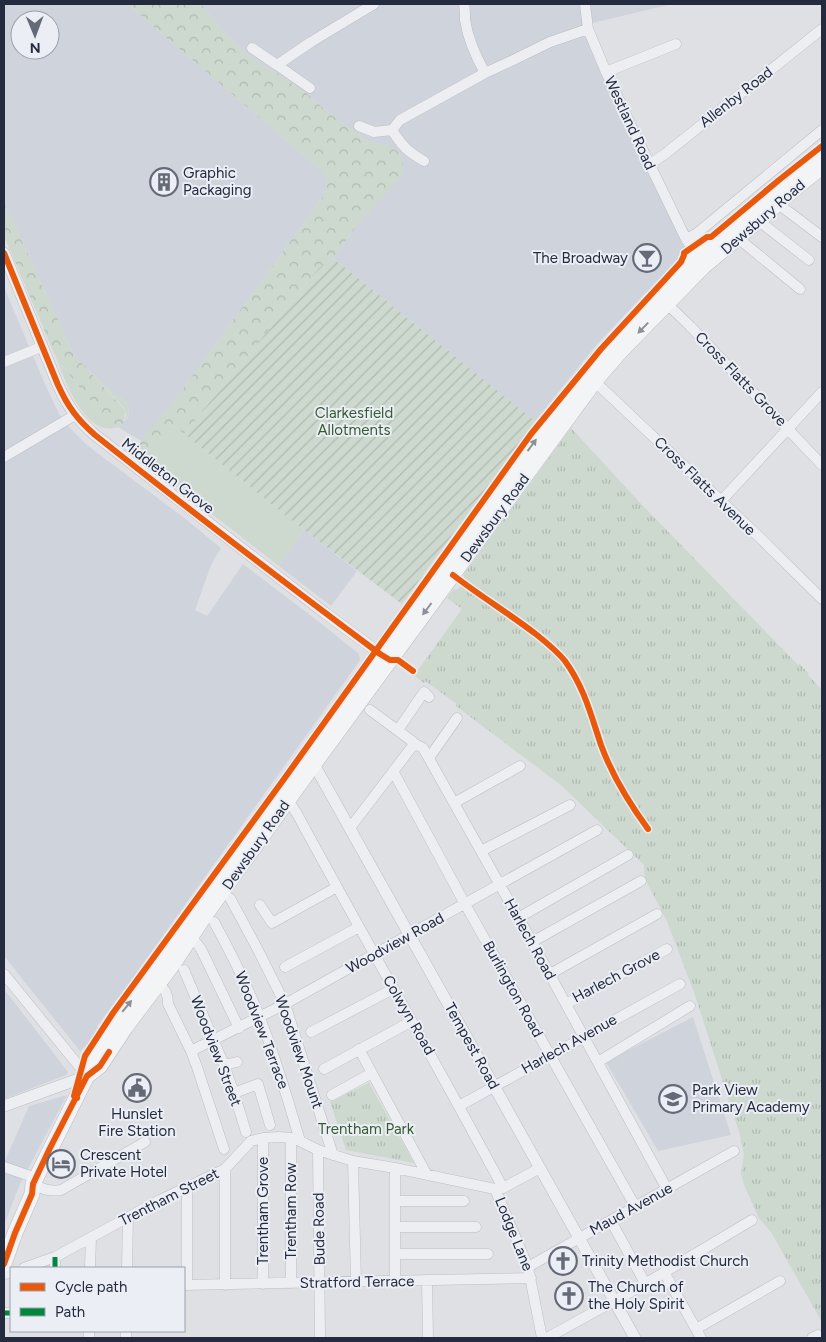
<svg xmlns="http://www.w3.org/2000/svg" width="826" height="1342" font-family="Figtree,sans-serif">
	<defs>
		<pattern id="forest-crowns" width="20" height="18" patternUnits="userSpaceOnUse" patternTransform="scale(1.25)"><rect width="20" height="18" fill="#cdd8ce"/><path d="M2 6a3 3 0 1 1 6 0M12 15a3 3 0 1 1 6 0" fill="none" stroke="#b0bab2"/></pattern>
		<pattern id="park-tufts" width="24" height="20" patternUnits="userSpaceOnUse" patternTransform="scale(1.25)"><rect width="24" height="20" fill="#cdd8ce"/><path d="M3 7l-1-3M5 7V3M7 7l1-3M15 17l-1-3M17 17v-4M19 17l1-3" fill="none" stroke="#b0bab2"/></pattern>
		<pattern id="garden-furrows" width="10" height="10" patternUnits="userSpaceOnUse" patternTransform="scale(1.25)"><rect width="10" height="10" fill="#cdd8ce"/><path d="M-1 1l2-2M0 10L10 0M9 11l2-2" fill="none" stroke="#b0bab2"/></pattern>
	</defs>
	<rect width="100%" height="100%" fill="#dee0e4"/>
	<path fill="#cfd3db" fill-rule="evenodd" d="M4,4h123l189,162 9,9 2,10 -2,9 -162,222 -22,25 -23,-14 9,-8 2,-5v-5l-1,-5 -41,-35 -13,-14 -70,-153zM20,20h30v30h-30z
		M201,4h471l-84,20 102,222 -92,97 -63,78 -202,-163 21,-29 35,-83 -22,-5 -43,-32 -21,-19 -54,-34 -22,-21z
		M4,287l40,95 15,32 12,15 17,17 95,71 38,31 -10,17 -16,45 12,6 36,-52 80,61 36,29 1,6 -231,323 -32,43 1,2 -10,16 -8,7 -76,-95z
		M304,530l53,41 -26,35 -52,-40z
		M4,989l64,83 -2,3 -62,24z
		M693,1017l38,118 -73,16 -52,-89z
		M67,1095l-47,89 -16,41v-62l25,-57z"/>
	<path fill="#cdd8ce" d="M57,360l39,47 22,20c-32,11 -52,-44 -61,-67z
		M87,369l41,35c2,7 1,12 -4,18l2,-6 -1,-7z
		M174,426l130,104 -25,36 -134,-104z"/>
	<path fill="url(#forest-crowns)" d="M127,4h74l26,31 22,21 54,34 21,19 43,32 22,5 8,5 5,8 1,8 -1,9 -48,53 -21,29 -14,10 -135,166 -10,-8 -29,36c-18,-15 7,-34 18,-46l162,-222c3,-14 1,-18 -9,-28z
		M4,202l70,153 51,55 -1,12 -6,5 -22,-20 -39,-47 -53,-124z"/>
	<path fill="url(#park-tufts)" d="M571,428l73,79 154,158 2,-1 9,10 -1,1 14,15v632l-51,-90 -12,-14 -15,-33 -3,-11 3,-20 -4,-19 -46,-143 -28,-73 -21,-40 -1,-14 -82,-79 -106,-80 1,-2 -32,-23 -1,2 -9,-7 4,-5 -1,-1 44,-61 -15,-11 6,-8 5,-1 6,-7v-8z
		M369,1083l45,80 -68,-13 -16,-48z"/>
	<path fill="url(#garden-furrows)" d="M333,258l202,163 -133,183 -98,-74 -120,-96 135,-166z"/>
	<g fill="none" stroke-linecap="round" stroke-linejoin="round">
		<defs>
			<path id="minor" d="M464,4c1,5 1,11 1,16 3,19 11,37 20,53
				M585,4l3,25 18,43 28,60 52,107 13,20
				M252,48l25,17
				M606,72l70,-28
				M310,88l-33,-23 34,-23 63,-38
				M359,126l15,6 18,-2
				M424,161c-16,-9 -22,-15 -32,-31l8,-10 85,-47 24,-11 41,-20 38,-13
				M650,164l15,-10 157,-125
				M773,200l49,37
				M755,218l54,42
				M733,234l67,55
				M686,239l10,-5 126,-104
				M663,300l27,26 132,139
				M4,362l37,-15
				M590,377l164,155 68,67
				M4,457l71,-42
				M721,501l101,-109
				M370,710l42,31 3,3 8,4 109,194 135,247
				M398,730l26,-38 5,5
				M429,758l28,-40
				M393,771l72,133 170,302
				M285,796l11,16c68,126 140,250 207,376
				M454,803l66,-37
				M350,828l61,-80 4,-4
				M481,851l89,-46
				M230,898l28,52 27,54 48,151
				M260,905l12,18 65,-36
				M518,918l110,-63
				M214,922c17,31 33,63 46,96 16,40 28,82 40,123
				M187,933l4,3 10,13 38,79
				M532,942l109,-61
				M285,967l74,-40
				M184,970l40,95 10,28 12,39
				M4,974l83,102
				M550,974l107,-60
				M154,983c11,4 14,10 14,21l23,47 6,16 27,82
				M566,1004l101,-55
				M311,1032l82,-43
				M359,1049l68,126
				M191,1051l94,-47 312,-174
				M598,1062l92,-56
				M224,1065l13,-3
				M324,1069l88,-48
				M234,1093l24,-9 12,41
				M332,1095l40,-22
				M459,1106l221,-122
				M291,1138v145
				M318,1150l2,188
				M353,1161l3,121
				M4,1167l32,11
				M395,1168v113
				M225,1169v116
				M33,1184c10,5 16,8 28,6l84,-48
				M495,1189l33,78 14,71
				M395,1201h69
				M611,1221l34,62
				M395,1227h81
				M395,1254h93
				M55,1257v11
				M528,1267l206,-116
				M24,1268l31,-11 103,-56 67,-32 26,-28 12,-3 16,-1 12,1 9,3 18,9 35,11 42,7 100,21 8,-1 37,-20
				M90,1268l1,-30
				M127,1268l1,-50
				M664,1272l37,66
				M4,1274l7,-1
				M427,1280l1,58
				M263,1284v-146
				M184,1285l347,-7
				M187,1285v-98
				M4,1313h7
				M696,1329l84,-48
				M89,1338v-7
				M126,1338v-7
				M547,1338l96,-53 109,-65
				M812,1338l6,-3"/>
			<path id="tertiary" d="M4,253l54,132c10,22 19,34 37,50l230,178 61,45
				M311,759l324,579
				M4,1106l83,-30"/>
			<path id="primary" d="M90,1074l10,-8 25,-38 49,-65 32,-49 108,-150 281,-383 25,-29 84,-86 55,-46 40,-35 23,-18
				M4,1264l11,-31 17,-39 1,-10 54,-108 4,-15 17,-29 12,-19 27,-32 61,-88 114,-159 24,-30 52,-76 168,-230 45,-53 75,-79 11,-10 125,-103"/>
		</defs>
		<use href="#minor" stroke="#bcbec2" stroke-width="11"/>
		<use href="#tertiary" stroke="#bcbec2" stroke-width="12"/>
		<use href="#primary" stroke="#babdc2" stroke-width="16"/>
		<use href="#minor" stroke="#edeef1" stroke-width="10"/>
		<use href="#tertiary" stroke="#edeef1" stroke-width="11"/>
		<use href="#primary" stroke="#f2f4f5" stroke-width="15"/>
		<path stroke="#00873e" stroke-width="5" stroke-dasharray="10 5" stroke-linecap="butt" d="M55,1257v11
			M4,1313h7"/>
		<defs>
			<path id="cycleway" d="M4,253l54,132c10,22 19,34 37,50 94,75 189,147 285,219l10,6h8l15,11
				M453,575c27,21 57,39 84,60 10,8 20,16 28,26 19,26 26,54 36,84 11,30 28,58 47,84
				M77,1098l-3,-2 11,-40 28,-43 171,-234 247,-345 70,-85 80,-87 3,-7v-2l23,-16h4l68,-57 43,-34
				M4,1264l11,-31 17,-39 1,-10 17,-36 37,-72 13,-10 9,-14"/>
		</defs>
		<use href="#cycleway" stroke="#ebeef5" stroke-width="9"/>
		<use href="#cycleway" stroke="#e8590c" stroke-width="6"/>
	</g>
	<defs><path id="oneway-solid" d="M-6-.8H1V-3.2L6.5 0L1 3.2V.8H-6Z" transform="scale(1.25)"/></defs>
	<g fill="#8b909a">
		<use href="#oneway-solid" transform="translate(643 328) rotate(134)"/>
		<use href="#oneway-solid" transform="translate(532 445) rotate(-54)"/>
		<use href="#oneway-solid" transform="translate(427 609) rotate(127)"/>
		<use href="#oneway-solid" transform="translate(127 1006) rotate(-51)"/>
	</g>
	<defs>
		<symbol id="building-ring" viewBox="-11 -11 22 22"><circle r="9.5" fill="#ebeef5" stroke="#656a78" stroke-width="1.5"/><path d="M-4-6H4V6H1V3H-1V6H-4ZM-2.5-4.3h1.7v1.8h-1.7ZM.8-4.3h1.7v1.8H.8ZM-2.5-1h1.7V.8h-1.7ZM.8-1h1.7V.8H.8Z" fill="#656a78"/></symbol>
		<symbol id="bar-ring" viewBox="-11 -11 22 22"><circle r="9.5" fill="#ebeef5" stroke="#656a78" stroke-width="1.5"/><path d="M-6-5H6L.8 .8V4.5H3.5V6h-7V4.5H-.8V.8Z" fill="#656a78"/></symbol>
		<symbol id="civic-ring" viewBox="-11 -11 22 22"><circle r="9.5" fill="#ebeef5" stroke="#656a78" stroke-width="1.5"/><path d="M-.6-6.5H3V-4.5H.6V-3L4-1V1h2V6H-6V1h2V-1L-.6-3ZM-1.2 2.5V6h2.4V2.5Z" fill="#656a78"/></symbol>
		<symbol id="school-ring" viewBox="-11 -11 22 22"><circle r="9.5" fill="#ebeef5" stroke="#656a78" stroke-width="1.5"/><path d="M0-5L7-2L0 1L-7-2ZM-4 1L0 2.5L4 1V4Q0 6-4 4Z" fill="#656a78"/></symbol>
		<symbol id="hotel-ring" viewBox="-11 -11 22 22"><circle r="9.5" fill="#ebeef5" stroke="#656a78" stroke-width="1.5"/><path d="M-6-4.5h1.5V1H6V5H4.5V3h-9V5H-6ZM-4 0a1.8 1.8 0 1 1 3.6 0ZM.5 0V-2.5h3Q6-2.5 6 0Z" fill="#656a78"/></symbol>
		<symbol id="church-ring" viewBox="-11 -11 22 22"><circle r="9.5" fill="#ebeef5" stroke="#656a78" stroke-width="1.5"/><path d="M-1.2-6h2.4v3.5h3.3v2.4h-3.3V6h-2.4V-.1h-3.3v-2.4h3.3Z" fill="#656a78"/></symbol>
	</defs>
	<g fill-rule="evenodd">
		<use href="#building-ring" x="148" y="166" width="32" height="32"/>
		<use href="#bar-ring" x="631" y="242" width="32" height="32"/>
		<use href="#civic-ring" x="121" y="1072" width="32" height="32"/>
		<use href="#school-ring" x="657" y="1083" width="32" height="32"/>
		<use href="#hotel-ring" x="45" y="1148" width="32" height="32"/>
		<use href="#church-ring" x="547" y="1245" width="32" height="32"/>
		<use href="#church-ring" x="553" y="1280" width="32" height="32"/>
	</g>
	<g text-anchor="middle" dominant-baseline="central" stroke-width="4" stroke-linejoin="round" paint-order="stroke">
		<g font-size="15" fill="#242b3e" stroke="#ebeef5">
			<text transform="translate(736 97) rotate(-38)">Allenby Road</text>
			<text transform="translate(630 123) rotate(65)">Westland Road</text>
			<text transform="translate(763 217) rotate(-41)">Dewsbury Road</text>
			<text transform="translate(741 379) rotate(46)">Cross Flatts Grove</text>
			<text transform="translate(168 476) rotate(38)">Middleton Grove</text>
			<text transform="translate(705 486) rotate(44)">Cross Flatts Avenue</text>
			<text transform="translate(495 518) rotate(-54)">Dewsbury Road</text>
			<text transform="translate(256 845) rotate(-55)">Dewsbury Road</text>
			<text transform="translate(530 939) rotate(61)">Harlech Road</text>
			<text transform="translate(395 943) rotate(-29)">Woodview Road</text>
			<text transform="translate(616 976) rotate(-28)">Harlech Grove</text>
			<text transform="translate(513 989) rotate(61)">Burlington Road</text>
			<text transform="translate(409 1015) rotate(60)">Colwyn Road</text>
			<text transform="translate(262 1030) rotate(69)">Woodview Terrace</text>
			<text transform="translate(569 1044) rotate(-29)">Harlech Avenue</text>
			<text transform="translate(472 1046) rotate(61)">Tempest Road</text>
			<text transform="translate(216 1051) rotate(69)">Woodview Street</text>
			<text transform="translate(299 1052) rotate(71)">Woodview Mount</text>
			<text transform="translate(169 1197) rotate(-27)">Trentham Street</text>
			<text transform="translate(631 1209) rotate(-29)">Maud Avenue</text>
			<text transform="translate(263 1211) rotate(-90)">Trentham Grove</text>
			<text transform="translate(291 1211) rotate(-90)">Trentham Row</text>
			<text transform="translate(319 1229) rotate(-91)">Bude Road</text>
			<text transform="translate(514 1234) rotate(68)">Lodge Lane</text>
			<text transform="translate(357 1282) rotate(-1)">Stratford Terrace</text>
		</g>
		<g font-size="15" fill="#242b3e" stroke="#ebeef5" text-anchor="start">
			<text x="183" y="173">Graphic<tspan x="183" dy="17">Packaging</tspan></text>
			<text x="628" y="258" text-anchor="end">The Broadway</text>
			<text x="692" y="1090">Park View<tspan x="692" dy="17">Primary Academy</tspan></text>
			<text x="137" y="1114" text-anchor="middle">Hunslet<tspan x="137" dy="17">Fire Station</tspan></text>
			<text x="80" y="1155">Crescent<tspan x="80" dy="17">Private Hotel</tspan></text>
			<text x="582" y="1261">Trinity Methodist Church</text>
			<text x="588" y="1287">The Church of<tspan x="588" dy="17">the Holy Spirit</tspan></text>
		</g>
		<g font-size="15" fill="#355b31" stroke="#ebeef5">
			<text x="354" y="413">Clarkesfield<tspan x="354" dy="17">Allotments</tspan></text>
			<text x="366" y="1129">Trentham Park</text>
		</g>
	</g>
	<rect width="826" height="1342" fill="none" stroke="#242b3e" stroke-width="10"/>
	<rect x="10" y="1267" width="175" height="65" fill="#ebeef5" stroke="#9ba0ac"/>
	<rect x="20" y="1283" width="25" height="8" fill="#e8590c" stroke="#9ba0ac"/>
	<text x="55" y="1292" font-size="15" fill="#242b3e">Cycle path</text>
	<rect x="20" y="1308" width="25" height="8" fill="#00873e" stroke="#9ba0ac"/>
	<text x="55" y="1317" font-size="15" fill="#242b3e">Path</text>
	<g transform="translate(35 35) rotate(179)"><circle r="24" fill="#ebeef5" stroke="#9ba0ac"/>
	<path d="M0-4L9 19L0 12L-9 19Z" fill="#656a78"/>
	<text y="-8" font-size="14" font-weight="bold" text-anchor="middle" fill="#242b3e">N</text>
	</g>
</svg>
